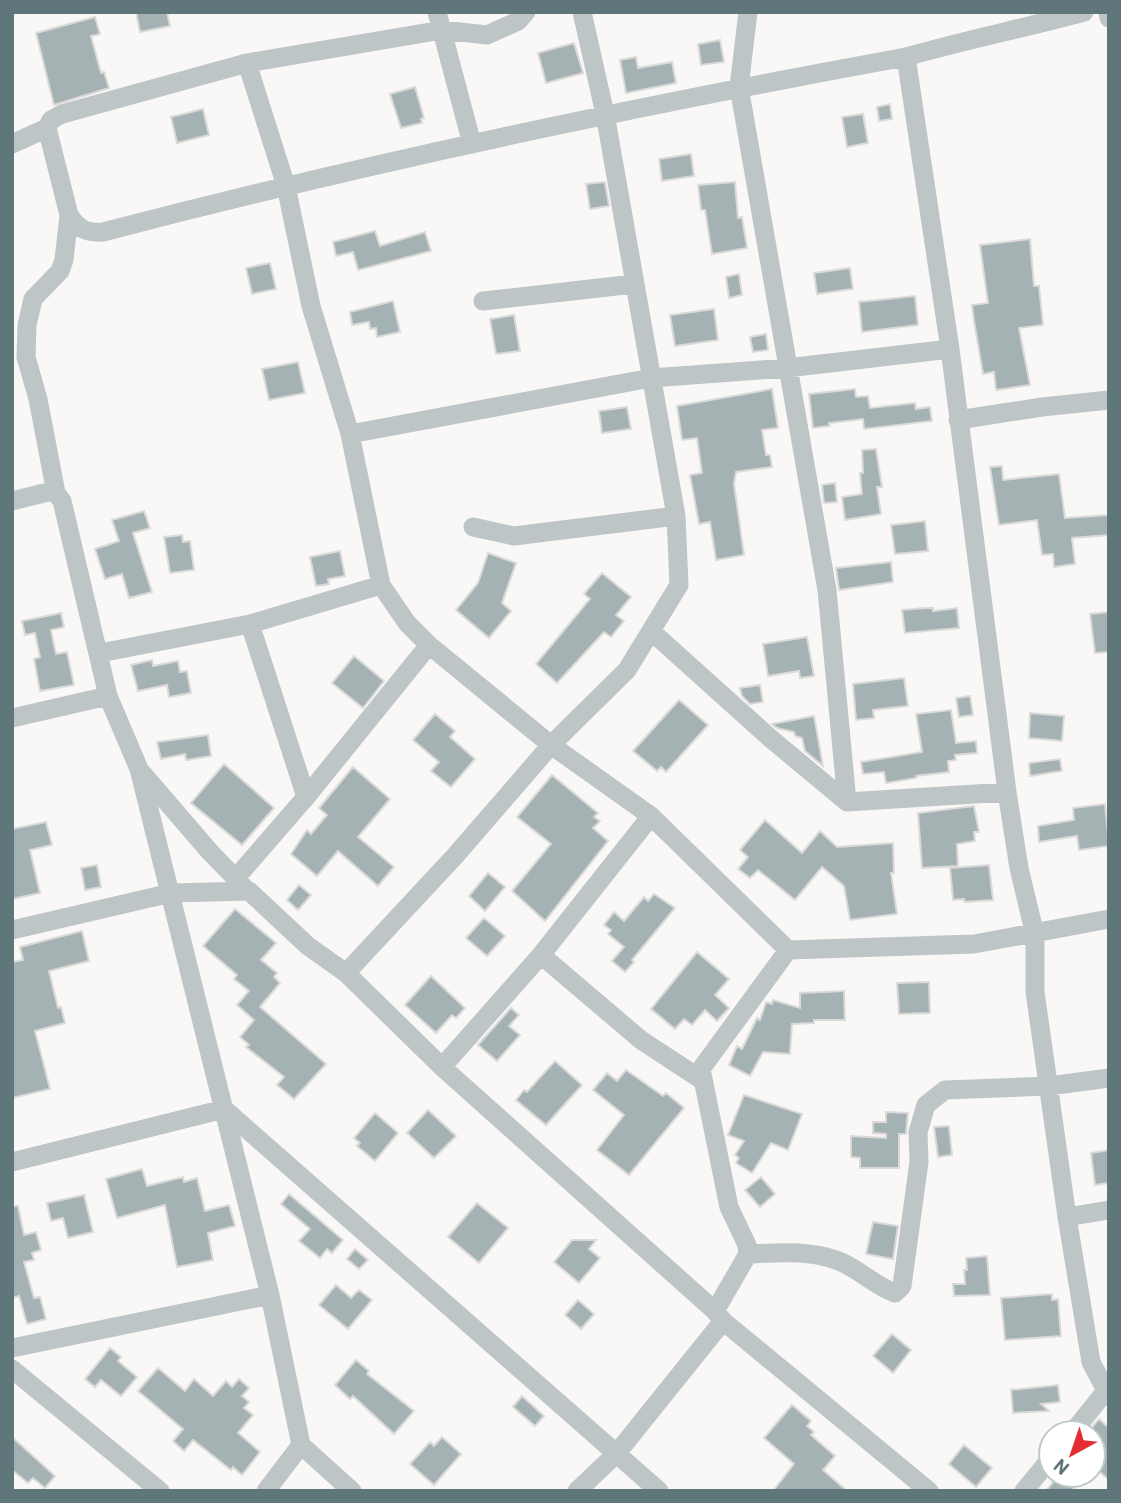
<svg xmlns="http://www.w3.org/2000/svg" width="1121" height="1503" font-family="Barlow,sans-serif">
	<rect width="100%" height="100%" fill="#f9f8f6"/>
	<path fill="#a4b2b4" stroke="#dbdad9" stroke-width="2" d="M136,12h31l3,14 -30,6z
		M95,17l5,17 -9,2 10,37 3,-1 5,16 -55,17 -18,-72z
		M720,40l4,22 -23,3 -3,-21z
		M574,43l9,30 -37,10 -8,-30z
		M636,57l2,11 34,-6 4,21 -50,10 -6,-33z
		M415,87l9,31 -3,1 1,4 -21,5 -11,-34z
		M890,104l2,15 -13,2 -2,-14z
		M203,109l6,26 -32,8 -6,-26z
		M863,114l5,29 -21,4 -5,-30z
		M691,154l3,22 -32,5 -3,-22z
		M605,182l4,24 -19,3 -4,-25z
		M735,182l3,36 4,-1 5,31 -35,6 -7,-44h-4l-3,-25z
		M375,231l5,15 45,-14 6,19 -73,19 -5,-18 -17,4 -3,-14z
		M1030,239l4,47h5l4,39 -24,3 11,57 -34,5 -2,-18 -11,2 -9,-53 -2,-16 16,-2 -8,-58z
		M270,263l6,26 -24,5 -6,-26z
		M850,268l3,21 -36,5 -3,-21z
		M739,274l3,21 -13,3 -3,-21z
		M915,296l3,29 -56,7 -3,-30z
		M393,301l7,31 -23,5 -1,-9 -6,1 -1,-7 -17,3 -2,-13z
		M714,309l4,31 -43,6 -5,-31z
		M514,315l6,36 -24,3 -6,-35z
		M766,334l2,16 -15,2 -3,-15z
		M298,362l7,31 -36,7 -7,-31z
		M772,389l6,39 -16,2 4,25h4l2,12 -36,5 -2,12 10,71 -28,5 -6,-38 -11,2 -7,-38 -2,-11 12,-2 -5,-35 -15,2 -5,-34z
		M855,389l1,8 12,-1 2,12 45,-5 1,6 14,-2 2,14 -68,8 -1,-10 -34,4 1,3 -17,2 -4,-34z
		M627,407l4,22 -29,4 -3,-22z
		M876,449l6,38h-5l4,27 -36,6 -3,-23 20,-3 -2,-21h3l-1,-23z
		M1002,466l1,14 56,-6 6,44 44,-3v20l-37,3 3,26 -21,3 -1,-13 -11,1 -5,-35 -38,5 -9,-58z
		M835,483l2,19 -13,1 -2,-18z
		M144,511l6,17 -17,5 19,59 -23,6 -7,-24 -17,5 -10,-30 24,-8 -7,-21z
		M925,521l3,30 -33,3 -4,-29z
		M182,535l1,7 7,-1 4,29 -24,3 -6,-36z
		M340,551l5,25 -17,3 1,5 -13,2 -6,-29z
		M488,553l28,10 -14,40 9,8 -22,27 -33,-28 22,-27z
		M891,562l2,20 -54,8 -3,-22z
		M602,573l29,24 -15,18 8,6 -13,16 -7,-5 -47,51 -21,-19 54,-65 -6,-5z
		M925,608h8v3l24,-3 2,20 -54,5 -3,-23z
		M1109,612v40l-14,1 -5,-39z
		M61,613l3,14 -13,3 5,24 11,-2 7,33 -34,6 -6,-32 6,-2 -5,-24 -10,2 -3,-14z
		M807,637l7,39 -14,2 -1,-7 -31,5 -5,-32z
		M354,656l30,25 -21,27 -31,-25z
		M152,660l1,6 25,-5 2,11 7,-1 4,22 -22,4 -2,-12 -29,6 -7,-26z
		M904,678l4,28 -35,4 1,8 -18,2 -3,-36z
		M760,685l3,17 -13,2 -8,-8 -2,-8z
		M970,696l3,19 -14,2 -3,-19z
		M679,700l29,25 -42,47 -5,-5 -4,4 -24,-20z
		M951,710l5,33 20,-2 1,12 -22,2 1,5 -8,1 1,11 -33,4v2l-30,5 -2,-11 -21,2 -2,-12 61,-10 -6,-38z
		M1030,713l34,3 -2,25 -33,-3z
		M435,714l20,17 -5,6 25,22 -24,28 -20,-16 8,-9 -26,-22z
		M814,716l9,50 -18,-15 -3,-13 -7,-2 -1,-4 -17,-4 -5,-4z
		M208,735l3,21 -25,4 -1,-6 -24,5 -4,-17z
		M1060,759l2,12 -32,5 -1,-13z
		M224,764l50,44 -32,37 -51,-42z
		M353,767l37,32 -32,38 36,30 -16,19 -40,-35 -21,25 -26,-22 16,-24 4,4 16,-19 -8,-7z
		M552,775l46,38 -4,4 6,4 -7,7 15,13 -63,80 -33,-30 39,-47 -34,-27z
		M1105,804l4,42 -30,4 -2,-14 -38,6 -1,-16 36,-6 -1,-12z
		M974,806l5,26h-5l1,9 -18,3 1,22 -36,2 -4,-55z
		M765,820l37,33 18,-22 17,16 56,-4 1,30h-3l6,41 -47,6 -6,-34 -22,-19 -27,33 -37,-30 -8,8 -12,-9 10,-12 -8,-7z
		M46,822l6,23 -22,5 10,43 -28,6v-70z
		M97,865l4,22 -16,3 -4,-22z
		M989,865l4,35 -28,2 -1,-3 -11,1 -3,-32z
		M488,873l17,14 -20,24 -16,-15z
		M299,885l12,10 -13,15 -11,-10z
		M654,894l21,14 -43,52 2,2 -9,10 -13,-11 12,-14 -16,-13 3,-4 -7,-5 10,-13 10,9 20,-24 4,4z
		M235,909l41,34 -15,17 16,13 -3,4 6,6 -20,24 66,57 -32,35 -17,-14 7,-8 -38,-30 3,-2 -9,-8 14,-17 -17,-15 12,-14 -15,-12 3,-4 -34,-29z
		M484,918l21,18 -18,20 -21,-18z
		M82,931l7,30 -40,10 9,37 3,-1 4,16 -30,8 15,58 -38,9v-136l11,-2 -3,-13z
		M697,952l32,27 -14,16 14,13 -12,13 -12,-11 -13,15 -8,-6 -9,10 -24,-20z
		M431,976l34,32 -9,10 -4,-3 -16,18 -31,-28z
		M929,982l1,31 -31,1 -2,-31z
		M844,991l1,29h-31v3l-22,1 -2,30 -27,-2 -13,24 -21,-11 8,-19 5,3 15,-31 3,2 6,-18 6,2 1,-4 27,8v-15z
		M511,1008l8,7 -10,11 11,9 -23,26 -19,-16z
		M555,1061l27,24 -36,40 -30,-25 8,-10 3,2z
		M626,1070l37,26 3,-3 18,15 -55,67 -32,-25 27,-35 -31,-25 14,-17 10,8z
		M744,1095l58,19 -14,36 -17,-7 -19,30 -16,-10 3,-5 -4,-3 9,-14 -16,-6z
		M428,1110l28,26 -22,22 -27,-25z
		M886,1112l22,1 -2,21h-7v34h-39v-10l-9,-1v-21l35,2v-4l-13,-1v-11h13z
		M375,1113l23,20 -23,28 -18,-15 3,-3 -6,-5z
		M949,1126l3,29 -14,2 -4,-30z
		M1109,1150v33l-14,2 -4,-32z
		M142,1169l5,17 36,-9 1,5 13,-4 8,33 24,-6 6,21 -27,7 5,27 -36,7 -12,-62 -48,13 -11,-39z
		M761,1177l14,17 -15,13 -15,-17z
		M289,1194l54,46 -11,13 -5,-4 -7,9 -21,-17 11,-12 -29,-25z
		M84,1195l9,37 -25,6 -5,-20 -12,3 -4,-18z
		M477,1203l31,25 -29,35 -31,-26z
		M12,1206h6l6,29 12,-3 5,18 -9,3 2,7 -10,2 10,36 6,-1 6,22 -19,5 -8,-28 -7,2z
		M873,1222l25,4 -5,33 -27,-5z
		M572,1240h24l-7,9 11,9 -21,25 -25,-21z
		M355,1249l13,11 -9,9 -12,-10z
		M987,1256l3,39 -36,1 -1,-12h12l-1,-14h3l-1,-12z
		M336,1285l15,13 8,-8 13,10 -24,29 -29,-24z
		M1052,1294v6l6,-1 3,37 -56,4 -4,-42z
		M578,1300l16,14 -13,15 -16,-14z
		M892,1334l19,16 -18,23 -20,-17z
		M110,1348l11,9 -3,4 19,16 -16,19 -20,-16 -6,7 -10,-8z
		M356,1360l13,11 -2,3 47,37 -20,23 -41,-38 -3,3 -15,-14z
		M158,1368l27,23 9,-12 19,17 13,-15 6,6 7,-8 10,9 -7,8 7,6 -5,6 9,7 -15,18 22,19 -18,23 -9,-8 -2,3 -38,-30 -9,11 -11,-10 10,-12 -45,-38z
		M1058,1385l2,17 -19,2 8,7 -36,2 -2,-23z
		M522,1396l22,20 -9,10 -22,-19z
		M792,1405l19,16 -4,5 7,6 -3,3 24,21 -12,14 24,21h-74l21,-27 -30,-26z
		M1099,1419l10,9v52l-16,-14v-40z
		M12,1437l43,39 -10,12 -12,-10 -5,5 -16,-13z
		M442,1437l19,17 -27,31 -24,-21 20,-22 4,4z
		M964,1445l28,23 -16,19 -27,-23z
		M1058,1476l19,15h-31z"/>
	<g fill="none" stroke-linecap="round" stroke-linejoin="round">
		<path stroke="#bdc5c7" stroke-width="19" d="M437,12l35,132
			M526,12l-8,9 -31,14 -45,-5 -195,33 -185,51 -11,6 -4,8 22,87c9,14 17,18 34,17 265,-69 533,-126 803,-175 59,-17 119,-29 178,-45
			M748,12l-9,75 88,503 20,212
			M1108,12l1,6
			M906,57l44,292 57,443 12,76 16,67v57l32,225 24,145 18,34
			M247,63l39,123 25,120 39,128 31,151 26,38 22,22 122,100 100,71 137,134
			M12,144l35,-16
			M69,215l-5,45 -4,11 -27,28 -6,26 -1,32 12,42 18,94 6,8 46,195 31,73 131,526 31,150 51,46
			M483,301l151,-17
			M958,420l84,-13 67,-7
			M350,434l301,-56 136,-10 163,-19
			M12,501l36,-9 8,1
			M473,527l41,9 162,-20
			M250,624l56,173
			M651,631l119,107 77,64 160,-10
			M100,653l150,-29 131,-39
			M12,718l96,-22
			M142,773l68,79 33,34
			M235,879l71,-82 123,-152
			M12,930l159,-37 78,-2 59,55 38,27 96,94 273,244 8,10 206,170
			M541,955l100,85 61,40
			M346,973l109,-117 96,-111 76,-75 52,-85 -3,-69 -71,-402 -23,-102
			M442,1067l99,-112 110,-139
			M12,1162l212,-53 435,382
			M1067,1217l42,-7
			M748,1254c29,-1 60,-4 88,6 21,7 37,25 59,33l7,-7 17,-124 -1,-30 8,-27 19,-15 104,-4 60,-8
			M715,1311l33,-57 -1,-9 -18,-38 -28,-138 87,-119 186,-6 135,-25
			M12,1348l258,-53
			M12,1369l148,122
			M1072,1433l33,-41
			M266,1491l35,-46
			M577,1491l40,-38 106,-132
			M1024,1491l27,-33"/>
	</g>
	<rect width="1121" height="1503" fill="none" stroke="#5f777b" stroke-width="28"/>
	<g transform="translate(1072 1454) rotate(220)"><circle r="33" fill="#ffffff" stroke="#bfc9ca" stroke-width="2"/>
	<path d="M0-5L12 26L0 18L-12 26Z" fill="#e32d33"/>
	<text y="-10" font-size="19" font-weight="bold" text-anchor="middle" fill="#5f777b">N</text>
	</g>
</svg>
